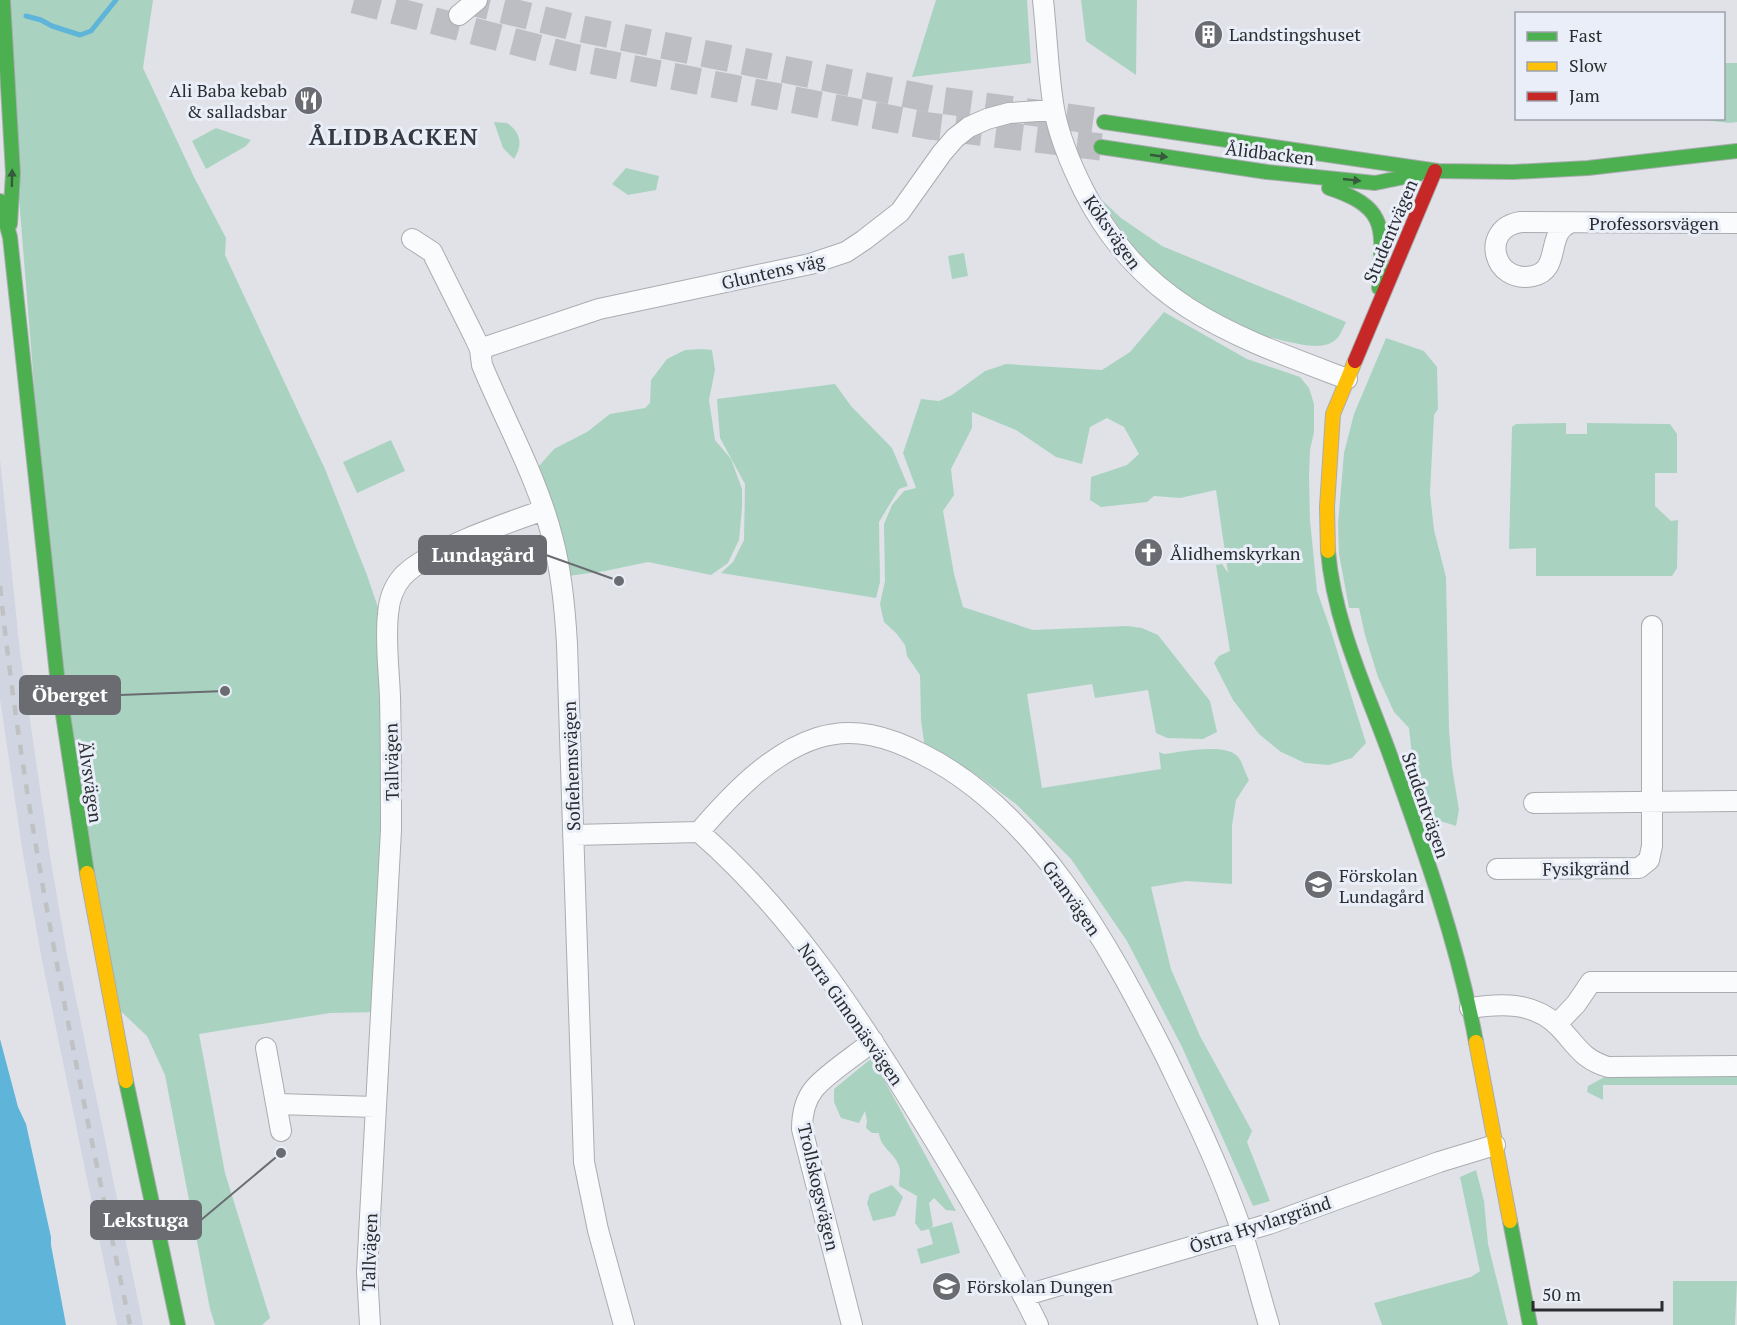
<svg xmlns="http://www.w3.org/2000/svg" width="1737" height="1325" font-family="'PT Serif',serif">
	<rect width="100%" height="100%" fill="#e0e2e8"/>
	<path fill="#d0d5e1" d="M0,459l20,193 29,198 18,105 76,370h-26l-75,-365 -19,-106 -23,-155z"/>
	<path fill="#a9d3c0" d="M3,0h150l-10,68 51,109 32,61 -1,17 100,214 42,106 20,59 -5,378 -52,1 -131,21 26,139 45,145 -8,7h-47l-5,-16 -45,-234 -18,-39 -37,-35 -53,-331z
		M936,0h91l4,63 -119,14z
		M1081,0h56l-1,75 -50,-34z
		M1724,63h13v59l-7,1 -36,-4 30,-1z
		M494,122l13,1c14,9 16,22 7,36l-11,-11z
		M216,128l35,12 -5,6 -40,23 -14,-28z
		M626,168l33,8 -3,14 -28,5 -16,-11z
		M1102,200l19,18 41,28 184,76c-3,6 -6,15 -12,19 -9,7 -25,5 -35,3 -53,-9 -102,-37 -141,-72 -23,-21 -41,-45 -56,-72z
		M964,253l4,23 -16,3 -4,-23z
		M1164,312l83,47 53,18 9,11 5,16v28l-4,18 -1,27 1,43 7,71 13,37 36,115 -14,15 -23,7 -24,-2 -24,-11 -22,-18 -26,-34 -19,-37 5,-7 11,-5 -14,-86 6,-1 6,9 -12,-83 -36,8 -26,-2 -7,6 -46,5 -11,-7 1,-23 36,-12 12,-11 -15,-27 -17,-9 -17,9 -8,37 -26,-7 -40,-27 -44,-18v16l-21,41 3,26 -11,16 11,63 9,33 70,23 94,-4 15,2 16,7 52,66 7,31 -14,7 -36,-1 -11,-5 -8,-43 -53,8 -3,-14 -65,10 15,94 119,-19 -2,-17 5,2c18,-2 64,-12 75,4 4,6 6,15 10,22l-13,20 -4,26v58l-46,-3 -35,6 20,82 29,67 52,95 -5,11 23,59 -17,5 -71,-159 -55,-106 -56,-82 -55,-55 -42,-31 -48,-17 -5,-36 -1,-45 -13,-19 -2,-11 -9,-12 -12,-11 -4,-18 5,-23 -1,-57 8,-19 12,-14 12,-3 -13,-35 18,-54 18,2 13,-6 33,-24 21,-7 96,6 28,-18z
		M1386,338l38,13 13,16 1,42 -4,6 -4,78 4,37 12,47 3,152 3,38 7,43 -3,16 -25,-8 -19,-62 -3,-28 -15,-16 -16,-35 -13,-42 -6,-27h-10l-10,-54 -1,-30 6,-71 10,-39z
		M702,349l10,1 3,20 -6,30 6,40 16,19 11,30v19l-3,32 -11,23 -17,12 -63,-13 -43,9 -44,6 -30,-102 23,-26 33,-17 23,-18 35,-6 5,-5 1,-23 16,-21 18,-9z
		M835,384l16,22 41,42 16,38 -9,3 -20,33 1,60 -4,16 -155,-25 12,-11 11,-22 1,-56 -25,-46 -3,-39z
		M1566,423v11h21v-11l78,1h5l7,10v39h-22v33l16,15 7,-1 -1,48 -5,8h-136v-28l-27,1 3,-122 4,-3z
		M391,440l14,31 -48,22 -14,-31z
		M872,1058l84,153 -10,-1 -12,-12 -5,5 4,23 -3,2 22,-6 8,31 -39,11 -4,-15 16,-5 -4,-15 -8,2 -6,-8 2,-27 -18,-10c0,-4 1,-10 1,-15 -1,-16 -20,-22 -21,-38h-7l-6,-5 1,-7 -2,-10 -6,12 -18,-5 -7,-16v-13z
		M1737,1073v12h-134v15l-16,-8 1,-6 22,-12z
		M1476,1170l8,31 4,43 20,81h-126l-8,-22 97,-26 9,-6 -20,-94z
		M892,1185l11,12 -8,19 -22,5 -6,-18 3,-9z
		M1673,1281h64l-2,44h-62z"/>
	<path fill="#5fb4d9" d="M0,1039l18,68 8,17 25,113v8l15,80h-66z"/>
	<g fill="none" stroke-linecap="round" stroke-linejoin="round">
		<path stroke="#5fb4d9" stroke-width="5" d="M26,16l15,4 11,6 28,9 11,-4 25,-31"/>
		<path stroke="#bcbec3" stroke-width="27" stroke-dasharray="27 14" stroke-linecap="butt" d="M354,0l219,57 356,69 172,21
			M463,0l114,28 355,71 172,23"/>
		<defs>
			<path id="street" d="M1043,0c4,36 5,74 11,109 5,28 17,56 30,82 59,116 150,145 263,188
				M459,15l18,-15
				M1570,223c-25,10 -8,47 -37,53 -40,9 -54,-48 -12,-54l216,1
				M412,239l20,13 42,84 6,13 2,16c24,58 56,114 71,175 9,34 12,69 14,104l17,518 14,68 26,95
				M480,349l119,-40 211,-45 36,-12 18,-12 36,-28 42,-59 13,-15 14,-11 18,-8 22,-6 45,-3
				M1534,803l203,-2
				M699,832c31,-36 71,-79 118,-94 37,-12 72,-1 105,16 115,57 187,191 243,301 24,50 49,100 68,152 15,38 24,79 36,118
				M573,835l126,-3c91,79 158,182 220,283 42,68 84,138 119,210
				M1497,869l142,-1 10,-8 3,-14v-220
				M1470,1008c31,-5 64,-6 88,18 18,18 23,33 50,41l129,-1
				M1557,1024l19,-20 15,-22h146
				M266,1048l15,83
				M277,1104l98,3
				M1023,1296l246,-72 170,-62 56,-17
				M370,1325l-3,-53 24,-442c0,-45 0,-89 -1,-133 -1,-27 -5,-56 -2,-83 1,-14 6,-28 15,-38 26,-27 104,-53 141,-66
				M852,1325l-50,-196c0,-14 3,-29 12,-40 12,-15 42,-34 59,-48"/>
			<path id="fast" d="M3,0l10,173 -3,51
				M1104,122l334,49 75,1 75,-4 149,-17
				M1101,147l166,25 108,11 44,-9
				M1329,188c62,20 53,43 50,100
				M0,201l10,36 47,438 30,198
				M1328,551c6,71 38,138 62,204 34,94 68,189 86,287
				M126,1081l52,244
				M1510,1221l20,104"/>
			<path id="slow" d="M1328,551l-1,-44 6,-93 22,-53
				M87,873l39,208
				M1476,1042l34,179"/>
			<path id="jam" d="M1355,361l80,-190"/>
		</defs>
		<use href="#street" stroke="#aaacb0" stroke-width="22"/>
		<use href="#fast" stroke="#aaacb0" stroke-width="16"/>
		<use href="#slow" stroke="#aaacb0" stroke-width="16"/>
		<use href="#jam" stroke="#aaacb0" stroke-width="16"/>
		<use href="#street" stroke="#fafbfc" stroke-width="20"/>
		<use href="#fast" stroke="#4caf50" stroke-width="14"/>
		<use href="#slow" stroke="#ffc107" stroke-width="14"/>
		<use href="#jam" stroke="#c62828" stroke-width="14"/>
		<path stroke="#c0c1c3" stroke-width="4.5" stroke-dasharray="10 10" stroke-linecap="butt" d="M0,586c26,249 79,494 130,739"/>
	</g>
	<defs><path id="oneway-solid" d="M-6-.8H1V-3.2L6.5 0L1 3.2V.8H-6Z" transform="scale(1.5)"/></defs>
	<g fill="#375a3c">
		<use href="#oneway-solid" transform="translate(1159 156) rotate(8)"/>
		<use href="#oneway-solid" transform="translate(12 178) rotate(-89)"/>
		<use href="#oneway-solid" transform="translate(1352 180) rotate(6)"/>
	</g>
	<defs>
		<symbol id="building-disc" viewBox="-11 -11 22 22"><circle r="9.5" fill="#6a6c71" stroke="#e9eef8"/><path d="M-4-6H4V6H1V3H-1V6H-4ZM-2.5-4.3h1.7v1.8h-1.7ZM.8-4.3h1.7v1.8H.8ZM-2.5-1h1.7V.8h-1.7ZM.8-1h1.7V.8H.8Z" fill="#fff"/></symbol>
		<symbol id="restaurant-disc" viewBox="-11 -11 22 22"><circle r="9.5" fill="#6a6c71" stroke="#e9eef8"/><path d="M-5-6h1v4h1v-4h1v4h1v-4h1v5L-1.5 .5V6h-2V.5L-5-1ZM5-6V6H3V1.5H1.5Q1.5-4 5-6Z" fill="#fff"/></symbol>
		<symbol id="church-disc" viewBox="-11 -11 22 22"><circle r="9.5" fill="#6a6c71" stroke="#e9eef8"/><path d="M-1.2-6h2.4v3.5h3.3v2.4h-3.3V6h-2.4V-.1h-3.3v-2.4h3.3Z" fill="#fff"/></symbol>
		<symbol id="school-disc" viewBox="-11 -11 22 22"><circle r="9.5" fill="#6a6c71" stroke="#e9eef8"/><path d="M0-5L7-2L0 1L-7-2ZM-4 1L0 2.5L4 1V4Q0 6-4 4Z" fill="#fff"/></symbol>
	</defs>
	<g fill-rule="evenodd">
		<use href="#building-disc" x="1192" y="18" width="33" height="33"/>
		<use href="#restaurant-disc" x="292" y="84" width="33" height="33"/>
		<use href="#church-disc" x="1132" y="536" width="33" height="33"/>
		<use href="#school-disc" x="1302" y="868" width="33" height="33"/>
		<use href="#school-disc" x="930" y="1270" width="33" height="33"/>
	</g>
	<g text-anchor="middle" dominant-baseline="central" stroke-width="6" stroke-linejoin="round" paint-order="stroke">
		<g font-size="18" fill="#2b2d31" stroke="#e9eef8" text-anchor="start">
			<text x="1229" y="34">Landstingshuset</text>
			<text x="287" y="90" text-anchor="end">Ali Baba kebab<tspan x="287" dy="21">&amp; salladsbar</tspan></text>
			<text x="1170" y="553">Ålidhemskyrkan</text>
			<text x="1339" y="875">Förskolan<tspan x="1339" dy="21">Lundagård</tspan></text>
			<text x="967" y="1286">Förskolan Dungen</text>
		</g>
		<g font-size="18" fill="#2b2d31" stroke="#e9eef8">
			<text transform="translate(1270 153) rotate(7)">Ålidbacken</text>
			<text x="1654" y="223">Professorsvägen</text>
			<text transform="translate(1390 231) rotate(-67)">Studentvägen</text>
			<text transform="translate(1113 232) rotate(55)">Köksvägen</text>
			<text transform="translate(773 271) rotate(-13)">Gluntens väg</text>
			<text transform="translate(391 762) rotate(-91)">Tallvägen</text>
			<text transform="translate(571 766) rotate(-92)">Sofiehemsvägen</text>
			<text transform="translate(91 782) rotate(82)">Älvsvägen</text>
			<text transform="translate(1426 805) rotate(71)">Studentvägen</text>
			<text transform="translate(1586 868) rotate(-1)">Fysikgränd</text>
			<text transform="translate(1072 898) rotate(55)">Granvägen</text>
			<text transform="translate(851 1014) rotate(55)">Norra Gimonäsvägen</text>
			<text transform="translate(819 1187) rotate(77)">Trollskogsvägen</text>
			<text transform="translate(1260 1224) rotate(-18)">Östra Hyvlargränd</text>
			<text transform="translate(369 1252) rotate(-88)">Tallvägen</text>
		</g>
		<g font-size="24" font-weight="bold" letter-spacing="1.5" fill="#353941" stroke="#e9eef8">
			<text x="394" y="136">ÅLIDBACKEN</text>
		</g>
	</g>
	<path fill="none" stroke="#6a6c71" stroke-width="2" d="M619 581L546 555M225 691L120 695M281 1153L201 1220"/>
	<g fill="#6a6c71" stroke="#e9eef8" stroke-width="2">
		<circle cx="619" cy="581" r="6"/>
		<circle cx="225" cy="691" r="6"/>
		<circle cx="281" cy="1153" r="6"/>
	</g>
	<g fill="#6a6c71" stroke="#6a6c71" stroke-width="2">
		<rect x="419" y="536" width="127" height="38" rx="6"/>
		<rect x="20" y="676" width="100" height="38" rx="6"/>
		<rect x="91" y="1201" width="110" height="38" rx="6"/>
	</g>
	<g font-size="20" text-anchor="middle" font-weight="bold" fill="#fff">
		<text x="483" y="562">Lundagård</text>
		<text x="70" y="702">Öberget</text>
		<text x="146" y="1227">Lekstuga</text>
	</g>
	<rect x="1515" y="12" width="210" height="108" fill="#e9eef8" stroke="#9da1a8" stroke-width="1.5"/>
	<rect x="1527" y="32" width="30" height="9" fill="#4caf50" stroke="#9da1a8" stroke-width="1.5"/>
	<text x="1569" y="42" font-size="18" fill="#2b2d31">Fast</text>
	<rect x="1527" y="62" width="30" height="9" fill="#ffc107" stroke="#9da1a8" stroke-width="1.5"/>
	<text x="1569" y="72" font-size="18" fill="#2b2d31">Slow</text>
	<rect x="1527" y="92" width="30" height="9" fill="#c62828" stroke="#9da1a8" stroke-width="1.5"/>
	<text x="1569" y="102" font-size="18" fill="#2b2d31">Jam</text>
	<path d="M1533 1301v9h129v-9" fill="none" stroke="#2b2d31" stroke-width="3"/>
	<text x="1542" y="1301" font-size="18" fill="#2b2d31" stroke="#e9eef8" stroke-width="4.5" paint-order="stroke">50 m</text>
</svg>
